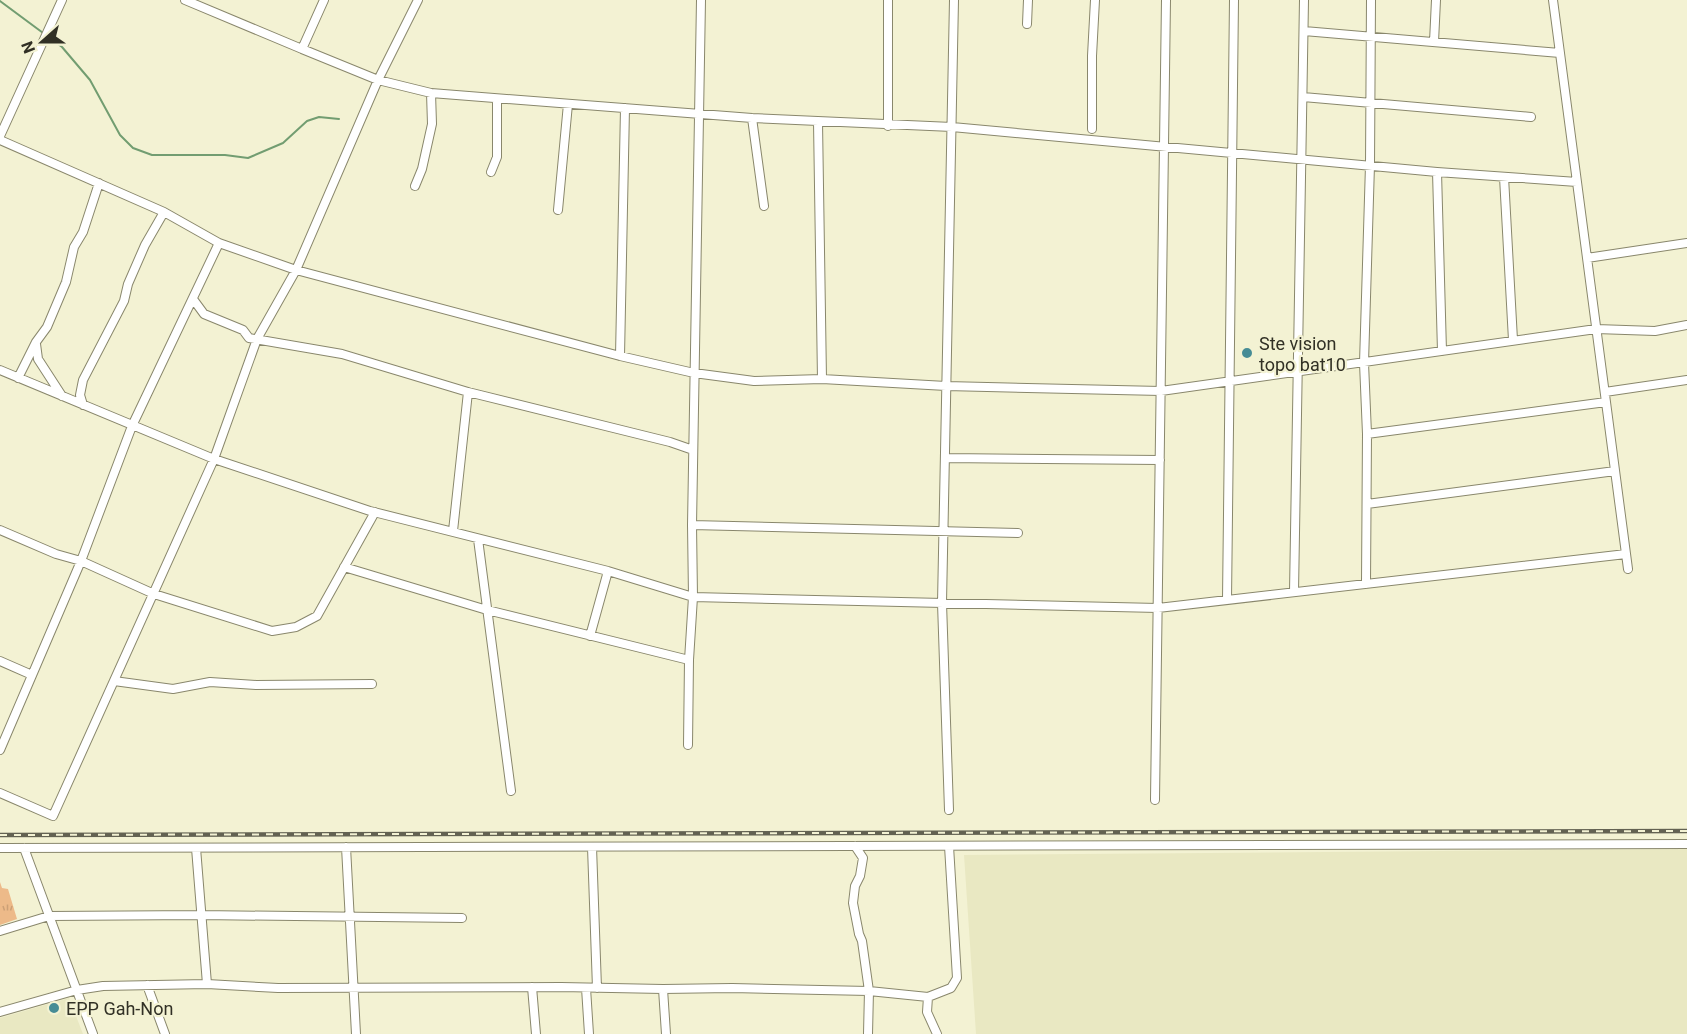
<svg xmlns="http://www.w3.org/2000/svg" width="1687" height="1034" font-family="Roboto,sans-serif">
	<defs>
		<pattern id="grass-tufts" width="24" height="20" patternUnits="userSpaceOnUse" patternTransform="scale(1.5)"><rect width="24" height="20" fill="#edba89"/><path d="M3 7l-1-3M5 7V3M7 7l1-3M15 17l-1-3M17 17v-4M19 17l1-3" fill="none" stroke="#cca076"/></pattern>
	</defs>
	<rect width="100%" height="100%" fill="#f3f2d3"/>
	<path fill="#e9e8c2" d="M1687,849v185h-711l-12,-179z
		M69,998l14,36h-83v-16z"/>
	<path fill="url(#grass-tufts)" d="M0,882l2,6 6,1 9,30 -17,6z"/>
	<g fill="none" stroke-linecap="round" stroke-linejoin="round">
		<path stroke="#729d71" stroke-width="2" d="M0,1l62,46 28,33 30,55 13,13 19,7h73l23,3 35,-15 24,-22 12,-4 20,2"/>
		<defs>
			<path id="minor" d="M185,0l117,49
				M324,0l-22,49 76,31 53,13 321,25 200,9 485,45 140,10
				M1553,0l75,569
				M1027,24l1,-24
				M1304,31l256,22
				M1434,42l2,-42
				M1303,97l228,20
				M752,118l12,88
				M818,122l4,257
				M888,126v-126
				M1092,129v-73l3,-56
				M0,136l62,-136
				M0,140l164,72 55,31 77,27 324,86 74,17 60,8 68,-2 124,7 215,5 435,-62 59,2 32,-6
				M491,172l6,-15v-58
				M1437,172l5,179
				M1504,177l9,163
				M415,186l7,-17 10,-45 -1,-31
				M558,210l10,-106
				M1587,258l100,-15
				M193,299l11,15 39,16 6,8 93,16 126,38 202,50 23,8
				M36,344l2,15 24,37
				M620,356l5,-248
				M0,370l214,89 156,52 238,60 85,26 465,11 468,-54
				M18,378l18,-36 11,-15 19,-45 8,-35 9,-15 16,-49
				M1605,392l82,-12
				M83,405l-3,-10 3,-15 41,-79 4,-17 17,-39 19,-33
				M1367,434l239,-32
				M945,458l215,2
				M1367,504l248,-33
				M692,525l326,8
				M0,530l56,24 25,7 73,33 118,37 24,-4 21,-11 58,-104
				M453,531l15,-139
				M478,539l33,252
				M344,567l143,43 202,50
				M1366,584l1,-150 -3,-71 6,-198 1,-165
				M1294,592l10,-592
				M1227,600l7,-600
				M590,636l18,-65
				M0,661l32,14
				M114,681l59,8 37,-7 46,3 116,-1
				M688,745l1,-85 4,-63 -1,-72 9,-525
				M0,750l81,-189 51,-135 87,-183
				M0,793l53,23 161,-357 43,-120 39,-69 82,-190 40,-80
				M1155,800l11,-800
				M949,810l-7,-207 12,-603
				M855,846l8,12 -3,18 -5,10 -2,17 6,31 3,7 7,50 -1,43
				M346,847l10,187
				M592,847l5,141
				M0,848l1687,-4
				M24,848l69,186
				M196,848l11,136
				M0,931l49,-15 152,-1 261,3
				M147,985l18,49
				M532,987l4,47
				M586,988l3,46
				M663,989l3,45
				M928,997l-1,15 10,22
				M0,1012l77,-22 26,-4 104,-2 71,4 283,-1 102,2 69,-1 137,3 59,6 23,-9 6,-10 -8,-132"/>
		</defs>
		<use href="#minor" stroke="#89876c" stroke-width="10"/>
		<use href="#minor" stroke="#fff" stroke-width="8"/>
		<defs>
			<path id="rail" d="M0,835l1687,-4"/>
		</defs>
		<use href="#rail" stroke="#636252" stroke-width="4.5"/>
		<use href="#rail" stroke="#f3f2d3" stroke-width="2" stroke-dasharray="7" stroke-linecap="butt"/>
	</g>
	<g fill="#468c95" stroke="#f3f2d3" stroke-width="2">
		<circle cx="1247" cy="353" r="6"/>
		<circle cx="54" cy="1008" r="6"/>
	</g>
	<g text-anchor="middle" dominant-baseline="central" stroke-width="4.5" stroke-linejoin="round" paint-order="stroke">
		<g font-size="18" fill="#313025" stroke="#f3f2d3" text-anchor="start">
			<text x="1259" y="343">Ste vision<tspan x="1259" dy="21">topo bat10</tspan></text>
			<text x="66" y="1008">EPP Gah-Non</text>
		</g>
	</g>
	<g transform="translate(42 42) rotate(249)" stroke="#f3f2d3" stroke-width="4.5" paint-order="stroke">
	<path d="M0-4.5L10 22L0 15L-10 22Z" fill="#313025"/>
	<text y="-9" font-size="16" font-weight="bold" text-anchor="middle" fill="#313025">N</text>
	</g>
</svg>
